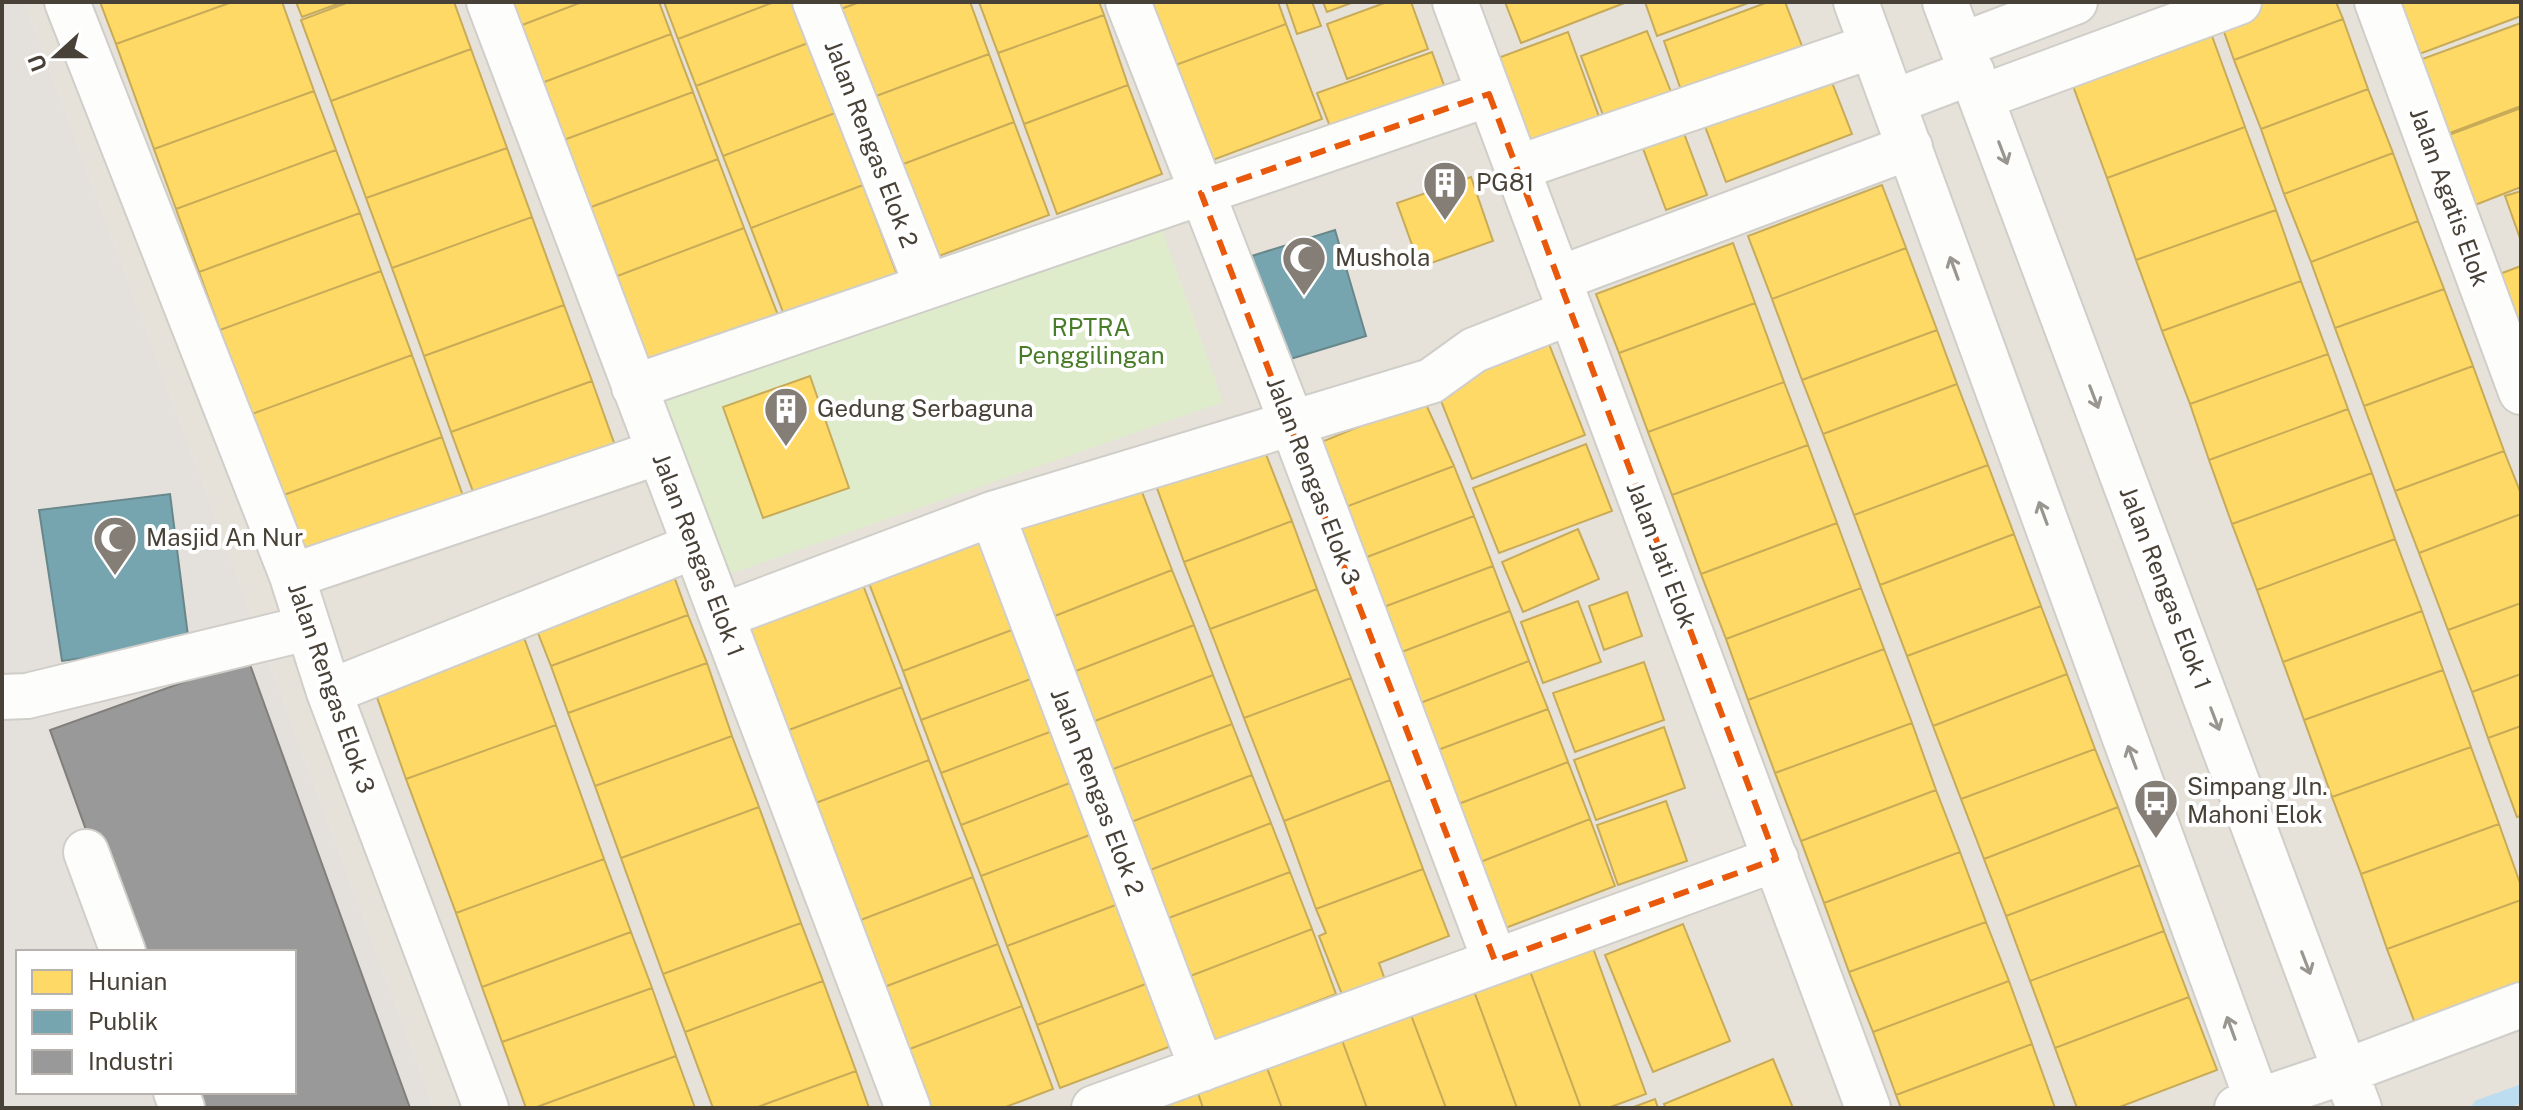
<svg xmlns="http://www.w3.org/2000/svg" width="2523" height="1110" font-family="'Public Sans',sans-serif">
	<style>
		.residential { fill: #e6e2d9 }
		.industrial { fill: #e4e0db; fill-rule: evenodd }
		.green { fill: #dfeccc }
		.homes { fill: #ffd966; stroke: #c8ab58; stroke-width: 2 }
		.public { fill: #76a5af; stroke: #68878b; stroke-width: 2 }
		.industry { fill: #999; stroke: #817f7c; stroke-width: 2 }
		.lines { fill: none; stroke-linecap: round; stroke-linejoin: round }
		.stream { stroke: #bcdcf0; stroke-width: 18 }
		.minor-casing { stroke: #d0cec9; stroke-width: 48 }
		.minor { stroke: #fdfdfc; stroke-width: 44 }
		.oneway { stroke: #999690 }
		.marked { fill: none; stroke: #e8590c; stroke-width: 6; stroke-dasharray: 16 10; stroke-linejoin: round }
		.labels { text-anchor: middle; stroke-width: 8; stroke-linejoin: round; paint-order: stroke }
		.street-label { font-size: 24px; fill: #484137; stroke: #fff }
		.poi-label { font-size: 24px; fill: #484137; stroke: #fff; text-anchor: start }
		.park-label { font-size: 24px; fill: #497c29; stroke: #fff }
	</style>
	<rect width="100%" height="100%" fill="#f2f0ec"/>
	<!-- residential -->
	<path class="residential" d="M25,2h2496v1106h-2087z"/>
	<!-- industrial -->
	<path class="industrial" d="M2,2h23l409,1106h-432zM18,952h276v140h-276z"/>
	<!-- green -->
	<path class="green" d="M1155,210l68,192 -502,175 -72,-174z"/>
	<!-- homes -->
	<path class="homes" d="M100,2h132l-116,42z
		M232,2h50l32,89 -160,58 -38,-105z
		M296,2h47l-41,15z
		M349,2h105l17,47 -140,52 -30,-81z
		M507,2h75l-65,25z
		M582,2h77l12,32 -132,50 -22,-57z
		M664,2h110l-96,37z
		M774,2h19l15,41 -112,43 -18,-47z
		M823,2h37l-33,12z
		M860,2h110l19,52 -129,48 -33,-88z
		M979,2h120l5,13 -106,38z
		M1140,2h138l8,22 -121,45z
		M1286,2h26l9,24 -24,8z
		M1323,2h31l-27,10z
		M1387,2h24l17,47 -81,30 -20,-55z
		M1505,2h122l-106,41z
		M1645,2h106l-94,34z
		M1768,2h17l17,44 -121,44 -17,-49z
		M2243,2h93l7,17 -109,41 -17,-48z
		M2385,2h136v14l-115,43z
		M1104,15l24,70 -104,39 -26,-71z
		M2343,19l25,70 -107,40 -27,-69z
		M2521,23v83l-79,30 -28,-74z
		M1286,24l36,95 -120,45 -37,-95z
		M2208,25l37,102 -138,51 -38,-103z
		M1647,31l26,66 -67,26 -25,-67z
		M1568,32l34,93 -70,24 -34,-91z
		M671,34l22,58 -132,49 -22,-57z
		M808,43l27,70 -112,43 -27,-70z
		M471,49l36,99 -141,50 -35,-97z
		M1432,52l13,36 -114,41 -14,-36z
		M989,54l25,68 -129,49 -25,-69z
		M1826,67l26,67 -126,48 -26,-69z
		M1128,85l34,89 -105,40 -33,-90z
		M2368,89l25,64 -109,41 -23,-65z
		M314,91l22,59 -160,59 -22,-60z
		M693,92l25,67 -132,50 -25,-68z
		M2521,108v79l-56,22 -27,-70z
		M835,113l28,72 -112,43 -28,-72z
		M1679,120l28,75 -41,15 -28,-75z
		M1014,122l35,93 -129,48 -35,-92z
		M2245,127l31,83 -140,50 -29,-82z
		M507,148l25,69 -140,51 -26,-70z
		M336,150l24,63 -161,59 -23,-63z
		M2393,153l25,68 -107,41 -27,-68z
		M718,159l26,69 -132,50 -26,-69z
		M1471,177l22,64 -73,26 -23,-64z
		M863,185l35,92 -112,43 -35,-92z
		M1882,185l24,63 -134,51 -24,-63z
		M2521,191v50l-16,-45z
		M2276,210l25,71 -139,50 -26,-71z
		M360,213l21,58 -161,59 -21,-58z
		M532,217l32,88 -140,51 -32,-88z
		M2418,221l26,68 -109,39 -24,-66z
		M744,228l37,95 -133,51 -36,-96z
		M1733,243l22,60 -136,50 -23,-59z
		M1906,248l31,82 -135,50 -30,-81z
		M2521,266v66l-35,-53z
		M381,271l31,84 -160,59 -32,-84z
		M2301,281l27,73 -138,50 -28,-73z
		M2444,289l29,77 -109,40 -29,-78z
		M1755,303l29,79 -136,50 -29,-79z
		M564,305l28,76 -141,51 -27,-76z
		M1937,330l20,54 -134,50 -21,-54z
		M1547,339l38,96 -113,44 -38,-96z
		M2328,354l20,55 -139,51 -19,-56z
		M412,355l30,82 -161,59 -29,-82z
		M2473,366l31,85 -109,40 -31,-85z
		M810,376l39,112 -86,30 -40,-111z
		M592,381l26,73 -140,51 -27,-73z
		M1784,382l24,63 -136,50 -24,-63z
		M1957,384l31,81 -134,50 -31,-81z
		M1424,400l30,66 -119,45 -21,-66z
		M2348,409l24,64 -140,51 -23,-64z
		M442,437l25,70 -160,59 -26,-70z
		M1260,439l32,82 -108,41 -30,-82z
		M1586,444l26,67 -113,42 -26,-65z
		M1808,445l29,78 -136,51 -29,-79z
		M2504,451l17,43v20l-102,39 -24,-62z
		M1988,465l26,69 -134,51 -26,-70z
		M1454,466l20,50 -120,46 -19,-51z
		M2372,473l23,66 -138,51 -25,-66z
		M1137,479l35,91 -130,51 -35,-91z
		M2521,514v89l-73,27 -29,-77z
		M1474,516l19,50 -120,45 -19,-49z
		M1292,521l25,68 -107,40 -26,-67z
		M1837,523l24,65 -135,51 -25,-65z
		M1578,529l21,50 -76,33 -21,-50z
		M981,534l36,94 -114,43 -36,-93z
		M2014,534l27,72 -134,50 -27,-71z
		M2395,539l27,72 -139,51 -26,-72z
		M1493,566l17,45 -119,45 -18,-45z
		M671,568l17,47 -137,51 -19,-48z
		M1172,570l22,55 -131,51 -21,-55z
		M863,585l39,102 -129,49 -39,-103z
		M1861,588l23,61 -136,51 -22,-61z
		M1317,589l34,89 -107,40 -34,-89z
		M1627,592l15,44 -38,14 -15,-44z
		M1578,601l23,61 -58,21 -22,-61z
		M2521,603v71l-49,18 -24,-62z
		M2041,606l26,68 -134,52 -26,-70z
		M1510,611l19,50 -119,46 -19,-51z
		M2422,611l21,59 -139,50 -21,-58z
		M688,615l19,48 -139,50 -17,-47z
		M1194,625l19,50 -131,51 -19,-50z
		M1017,628l19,49 -115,43 -18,-49z
		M523,635l33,90 -150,54 -32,-90z
		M1884,649l28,74 -137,50 -27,-73z
		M1529,661l19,48 -121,45 -17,-47z
		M1644,662l20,58 -89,32 -22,-59z
		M707,663l25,73 -137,50 -27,-73z
		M2443,670l28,77 -139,50 -28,-77z
		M2067,674l28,75 -134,50 -28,-73z
		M2521,674v52l-33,12 -16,-46z
		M1213,675l19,49 -132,50 -18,-48z
		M1036,677l19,53 -114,43 -20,-53z
		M1351,678l39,102 -106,41 -40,-103z
		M902,687l27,73 -129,49 -27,-73z
		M1548,709l20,53 -120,46 -21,-54z
		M1912,723l24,67 -135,51 -26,-68z
		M1232,724l20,51 -131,51 -21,-52z
		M556,725l48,134 -148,54 -50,-134z
		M2521,726v90l-4,1 -29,-79z
		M1664,727l21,61 -89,32 -22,-60z
		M1055,730l20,51 -114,44 -20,-52z
		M732,736l27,71 -138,51 -26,-72z
		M2471,747l28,77 -138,50 -29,-77z
		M2095,749l23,58 -134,52 -23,-60z
		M929,760l44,117 -128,49 -45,-117z
		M1568,762l22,57 -120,47 -22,-58z
		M1252,775l19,48 -131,51 -19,-48z
		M1390,780l33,89 -107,40 -32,-88z
		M1075,781l20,52 -114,43 -20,-51z
		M1936,790l24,62 -136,51 -23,-62z
		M1666,801l21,60 -69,24 -21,-60z
		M759,807l42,116 -138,51 -42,-116z
		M2118,807l22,58 -134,51 -22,-57z
		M1590,819l25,67 -120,46 -25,-66z
		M1271,823l19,49 -132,50 -18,-48z
		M2499,824l22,62v14l-134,49 -26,-75z
		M1095,833l26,70 -114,43 -26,-70z
		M1960,852l26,70 -137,50 -25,-69z
		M604,859l27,73 -149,55 -26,-74z
		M2140,865l24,66 -134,50 -24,-65z
		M1423,869l26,67 -70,27 10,28 -42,16 -28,-71 7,-3 -10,-24z
		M1290,872l22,57 -132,51 -22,-58z
		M973,877l25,67 -127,48 -26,-66z
		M2521,900v88l-105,38 -29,-77z
		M1121,903l30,79 -114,43 -30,-79z
		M1986,922l23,59 -136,51 -24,-60z
		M801,923l22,58 -138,51 -22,-58z
		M1683,924l47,117 -77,31 -48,-117z
		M1312,929l24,65 -131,51 -25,-65z
		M2164,931l25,66 -134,51 -25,-67z
		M631,932l21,56 -150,54 -20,-55z
		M998,944l24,62 -128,49 -23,-63z
		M1593,948l53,146 -38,14h-27l-51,-137z
		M1530,971l51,137h-64l-43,-117z
		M823,981l33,90 -101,37h-42l-28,-76z
		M2009,981l23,63 -136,51 -23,-63z
		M1151,982l23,63 -114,43 -23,-63z
		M652,988l24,68 -142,52h-8l-24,-66z
		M1474,991l43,117h-71l-35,-93z
		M2189,997l28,73 -100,38h-40l-22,-60z
		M1022,1006l31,83 -50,19h-89l-20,-53z
		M1411,1015l35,93h-79l-25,-68z
		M1342,1040l25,68h-85l-15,-40z
		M2032,1044l23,64h-154l-5,-13z
		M676,1056l19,52h-161z
		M1773,1059l20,49h-127l-2,-4z
		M1267,1068l15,40h-79l-5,-15z
		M856,1071l13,37h-114z
		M1198,1093l5,15h-45z
		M1655,1099l3,9h-27z"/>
	<!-- public -->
	<path class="public" d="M1335,230l31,106 -92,28 -32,-105z
		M170,494l19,150 -127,17 -23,-151z"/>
	<!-- industry -->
	<path class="industry" d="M248,659l162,449h-223l-6,-16h113v-140h-164l-80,-222z"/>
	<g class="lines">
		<!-- stream -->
		<path class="stream" d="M2481,1108l40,-14"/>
		<!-- minor casing -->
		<g class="minor-casing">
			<path id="minor" d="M67,2l225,574 37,116 157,416
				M489,2l419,1106
				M815,2l112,284
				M1128,2l164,421 203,538
				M1455,2l413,1106
				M1856,2l404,1106
				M1945,2l414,1106
				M2377,2l144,390
				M1962,45l113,-43
				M1982,97l257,-95
				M1893,102l79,-30
				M1517,168l355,-122
				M1558,279l352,-132
				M634,387l855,-293
				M992,514l210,555
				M292,576l367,-124
				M722,616l270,-102 439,-133 43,-31 97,-38
				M329,692l366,-146
				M2,697l25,-1 280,-68
				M86,852l37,100
				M176,1092l6,16
				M1094,1108l682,-249
				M2237,1108l109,-37 175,-66"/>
		</g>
		<!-- minor -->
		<use href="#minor" class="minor"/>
	</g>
	<!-- one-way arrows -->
	<defs><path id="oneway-shaft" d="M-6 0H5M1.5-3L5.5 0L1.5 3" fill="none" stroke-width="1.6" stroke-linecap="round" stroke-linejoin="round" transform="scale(2)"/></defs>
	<g class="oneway">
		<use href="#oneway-shaft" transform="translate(2003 153) rotate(69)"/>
		<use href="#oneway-shaft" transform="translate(1954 268) rotate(-110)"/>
		<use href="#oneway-shaft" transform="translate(2094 397) rotate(69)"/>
		<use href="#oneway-shaft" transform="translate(2043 513) rotate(-110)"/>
		<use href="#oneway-shaft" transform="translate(2215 719) rotate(69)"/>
		<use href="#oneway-shaft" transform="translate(2132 757) rotate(-110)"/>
		<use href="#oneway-shaft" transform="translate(2306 963) rotate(69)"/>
		<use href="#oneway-shaft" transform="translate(2231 1028) rotate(-110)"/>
	</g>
	<!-- marked area -->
	<path class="marked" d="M1489,94l287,765 -281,102 -294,-768z"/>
	<!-- icons -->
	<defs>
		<g id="building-pin" transform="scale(2.3)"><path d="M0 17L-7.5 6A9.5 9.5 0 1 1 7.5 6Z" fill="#847e76" stroke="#fff"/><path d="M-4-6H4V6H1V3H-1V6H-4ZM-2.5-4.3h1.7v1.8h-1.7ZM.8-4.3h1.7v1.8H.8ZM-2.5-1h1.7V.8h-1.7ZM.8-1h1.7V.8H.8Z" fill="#fff"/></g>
		<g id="mosque-pin" transform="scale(2.3)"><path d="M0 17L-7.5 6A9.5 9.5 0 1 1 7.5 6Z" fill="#847e76" stroke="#fff"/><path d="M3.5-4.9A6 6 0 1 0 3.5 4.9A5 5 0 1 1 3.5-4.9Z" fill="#fff"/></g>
		<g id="bus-pin" transform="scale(2.3)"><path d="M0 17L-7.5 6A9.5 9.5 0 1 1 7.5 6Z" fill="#847e76" stroke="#fff"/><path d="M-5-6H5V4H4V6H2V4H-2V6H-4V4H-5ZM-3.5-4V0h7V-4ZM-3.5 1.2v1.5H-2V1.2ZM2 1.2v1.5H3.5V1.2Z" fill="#fff"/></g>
	</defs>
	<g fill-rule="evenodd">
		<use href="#building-pin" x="1445" y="183"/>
		<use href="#mosque-pin" x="1304" y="258"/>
		<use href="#building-pin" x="786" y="409"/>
		<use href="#mosque-pin" x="115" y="538"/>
		<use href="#bus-pin" x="2156" y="801"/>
	</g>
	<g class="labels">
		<!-- street labels -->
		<g class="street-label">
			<text transform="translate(871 144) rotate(69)" y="8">Jalan Rengas Elok 2</text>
			<text transform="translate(2449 197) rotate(70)" y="8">Jalan Agatis Elok</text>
			<text transform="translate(1313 481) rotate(69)" y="8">Jalan Rengas Elok 3</text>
			<text transform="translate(698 555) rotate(69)" y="8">Jalan Rengas Elok 1</text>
			<text transform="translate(1661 555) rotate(69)" y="8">Jalan Jati Elok</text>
			<text transform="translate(2165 588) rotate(69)" y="8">Jalan Rengas Elok 1</text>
			<text transform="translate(331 688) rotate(71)" y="8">Jalan Rengas Elok 3</text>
			<text transform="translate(1097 792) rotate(69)" y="8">Jalan Rengas Elok 2</text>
		</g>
		<!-- poi labels -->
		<g class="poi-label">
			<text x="1476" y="191">PG81</text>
			<text x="1335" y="266">Mushola</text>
			<text x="817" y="417">Gedung Serbaguna</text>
			<text x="146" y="546">Masjid An Nur</text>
			<text x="2187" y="795">Simpang Jln.<tspan x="2187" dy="28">Mahoni Elok</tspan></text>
		</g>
		<!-- park labels -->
		<g class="park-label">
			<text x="1091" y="336">RPTRA<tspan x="1091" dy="28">Penggilingan</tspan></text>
		</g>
	</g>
	<!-- border -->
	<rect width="2523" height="1110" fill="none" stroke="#484137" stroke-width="8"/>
	<!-- legend -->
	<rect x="16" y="950" width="280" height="144" fill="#ffffff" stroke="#b6b3af" stroke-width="2"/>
	<rect x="32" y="970" width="40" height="24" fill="#ffd966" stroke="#b6b3af" stroke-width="2"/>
	<text x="88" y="990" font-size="24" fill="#484137">Hunian</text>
	<rect x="32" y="1010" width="40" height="24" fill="#76a5af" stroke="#b6b3af" stroke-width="2"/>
	<text x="88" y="1030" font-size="24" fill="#484137">Publik</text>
	<rect x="32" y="1050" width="40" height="24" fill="#999999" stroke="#b6b3af" stroke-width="2"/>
	<text x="88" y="1070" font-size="24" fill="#484137">Industri</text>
	<!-- north arrow -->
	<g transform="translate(56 56) rotate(249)" stroke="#ffffff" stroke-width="6" paint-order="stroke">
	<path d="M0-6L14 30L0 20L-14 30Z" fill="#484137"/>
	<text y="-12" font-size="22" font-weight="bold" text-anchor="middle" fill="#484137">U</text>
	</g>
</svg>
